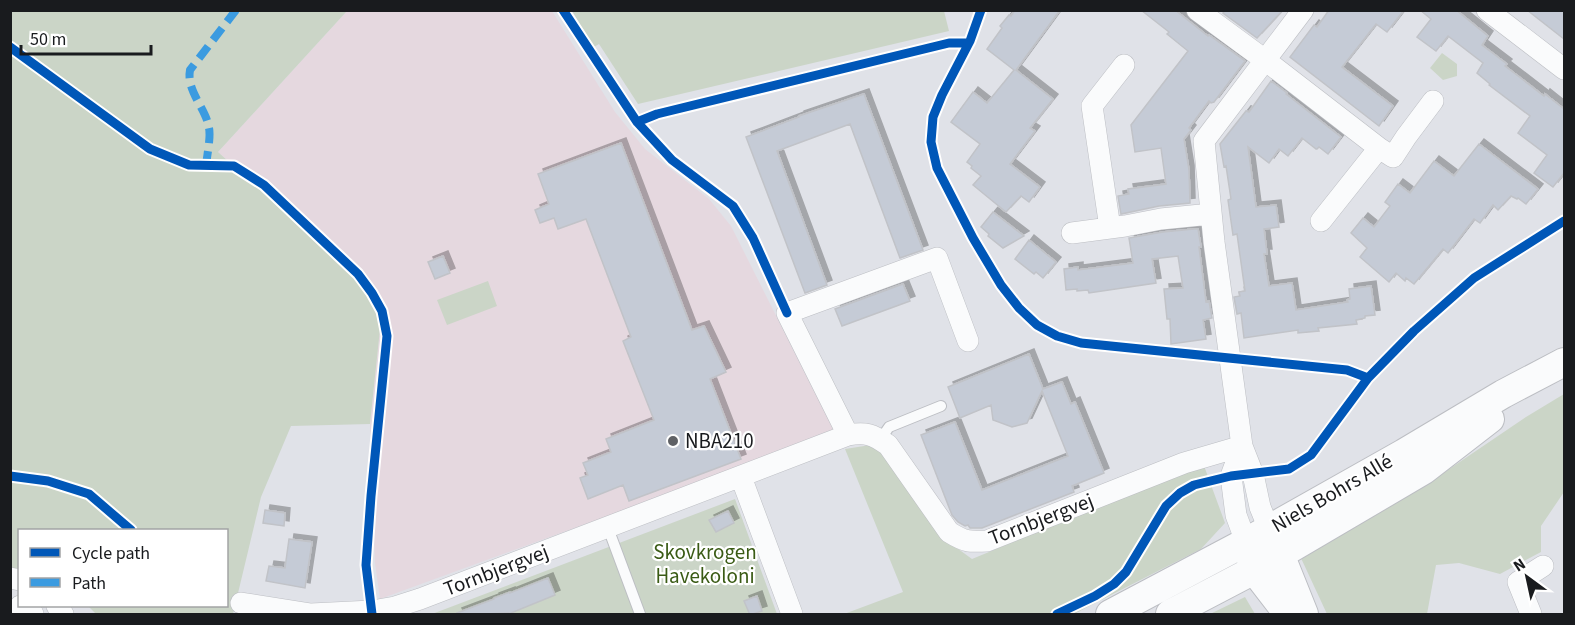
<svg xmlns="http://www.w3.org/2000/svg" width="1575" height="625" font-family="'Source Sans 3',sans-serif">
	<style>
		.education { fill: #e5d8df }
		.green { fill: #cbd5c7 }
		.building { fill: #c5cbd6; stroke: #c1c3c8; stroke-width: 1.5; filter: url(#shadow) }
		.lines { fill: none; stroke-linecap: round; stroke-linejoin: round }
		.lane-casing { stroke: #bcbec3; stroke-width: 12 }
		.street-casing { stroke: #bcbec3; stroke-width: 22 }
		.secondary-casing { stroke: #bcbec3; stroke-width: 30 }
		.lane { stroke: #fafbfc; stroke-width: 10 }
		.street { stroke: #fafbfc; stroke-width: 21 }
		.secondary { stroke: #fafbfc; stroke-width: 28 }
		.quiet { stroke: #3b9be0; stroke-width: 8; stroke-dasharray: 15 8; stroke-linecap: butt }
		.cycleway-casing { stroke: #fff; stroke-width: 13 }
		.cycleway { stroke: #0057b8; stroke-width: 9 }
		.poi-dot { fill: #5f6165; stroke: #fff; stroke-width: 2 }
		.labels { text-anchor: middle; stroke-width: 4.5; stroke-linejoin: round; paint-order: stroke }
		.poi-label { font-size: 21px; fill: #191b1e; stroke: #fff; text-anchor: start }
		.street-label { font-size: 21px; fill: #191b1e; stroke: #fff }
		.park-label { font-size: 21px; fill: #3a5b15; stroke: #fff }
	</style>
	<defs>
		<filter id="shadow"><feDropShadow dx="5" dy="-5" stdDeviation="0" flood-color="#0004"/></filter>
	</defs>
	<rect width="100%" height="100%" fill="#e0e2e8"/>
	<!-- education -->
	<path class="education" d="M347,11h205l63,101 30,37 64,50 22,27 104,207 -455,166 -5,-36 -5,-139 10,-95 -8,-29 -20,-27 -134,-121z"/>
	<!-- green -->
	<path class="green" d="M10,11h337l-129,141 134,121 20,26 8,30 -10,95 -79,2 -30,71 -28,117h-137l-8,-8h138v-76h-206l-1,41 -8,-2z
		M572,11h372l5,20 -311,73 -39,-60 -5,3z
		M1442,53l15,11v12l-14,4 -13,-12z
		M488,281l9,25 -50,19 -10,-25z
		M1564,394v98l-23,34v26l-41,22 -41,-11 -23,2 -9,49h-100l-27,-58 136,-78 90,-61z
		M877,444l73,99 22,16 231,-96 22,60 -24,26 -127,65h-230l59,-22 -58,-143z
		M735,499l42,115h-345z
		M1245,597l10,17h-45z"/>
	<!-- building -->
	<path class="building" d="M1015,10h45l-44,60 37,29 -23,29 5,3 -25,33 30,23 -11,15 -8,-6 -15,16 -33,-27 8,-9 -10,-8 1,-2 -5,-4 13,-18 -29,-22 22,-30 14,11 27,-33 -27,-21 15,-21 -2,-2 9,-11 2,1z
		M1141,10h34l33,26 1,-1 36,26 -31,41 -3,1 -2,-2 -20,27 2,2 -7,9 5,31 1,33 -31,3 -38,8 -3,-18 11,-2 -1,-5 38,-5 -5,-36 -26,4 -4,-27 57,-74 -21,-17 2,-2z
		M1225,10h58l-26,28 -34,-25z
		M1329,10h75l-17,22 -11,-8 -34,43 51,39 -14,20 -89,-69 24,-32 3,2z
		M1420,10h36l32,26 -6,9 25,19 -2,2 39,30 1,-2 19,15v64l-11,14 -19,-14 13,-18 -29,-22 12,-17 -41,-31 1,-1 -13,-11 6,-10 -35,-27 -12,15 -19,-14 14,-18z
		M1527,10h37v29z
		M1271,81l16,12 -1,1 55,43 -13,17 -9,-7 -2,2h-1l-14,-11 -14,18 -9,-7 -10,14 -21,-16 8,60 20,-2 3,22 -15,2 3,25h-3l5,32 23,-3 4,27 52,-8 -1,-2 3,-1 -1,-10 22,-3 4,29 -10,1v2l-9,2 1,4 -39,4 1,3 -21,2v-3l-54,8 -3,-25 -4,1 -3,-17 6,-1 -1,-4 6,-1 -8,-57 -4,1 -5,-35 3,-1 -5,-33 -2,1 -4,-23 26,-33 3,1z
		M864,94l59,156 -23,8 -50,-134 -73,27 50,134 -22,8 -59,-156 53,-20v-1z
		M621,143l71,187 12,-4 22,46 -16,7 31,80 -112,42 -6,-16 -35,14 -8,-21 8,-3 -5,-12 28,-11 -5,-13 48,-19 -31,-79 8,-4 -45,-118 -28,10 -4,-11 -14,5 -5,-13 14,-6 -11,-30z
		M1479,144l59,45 -12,15 -8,-6 -1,1 -6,-3 -13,14 -5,-5 -13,18 -6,-4 -26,34 -5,-4 -29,35 -8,-6 -1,3 -9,-8 -7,9 -29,-25 7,-9 -16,-15 12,-15 11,9 16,-21 -5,-4 13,-18 12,9 24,-32 20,15z
		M993,212l31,24 -21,12 -15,-12 1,-2 -8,-7z
		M1194,229h4l3,18h-2l7,55 3,-1 3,17 -9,2 3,19 -35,5 -1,-25h-3l-3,-30 19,-1 -5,-32 -26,3 4,24 -67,10 -1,-3 -11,1v-2l-11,1 -2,-21 14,-2v3l55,-7 -4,-25 34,-6z
		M1029,240l27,22 -13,16 -7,-6 -2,2 -19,-15z
		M443,256l7,17 -15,6 -7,-17z
		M903,284l7,17 -68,25 -7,-17z
		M1029,354l14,35 19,-7 9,22 4,-2 29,71 -32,13 2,6 -92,36h-12l-2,-3 -3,1 -7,-4 -6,-7 -31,-80 34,-13 27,68 86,-34 -26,-65 -15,32 -15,4 -19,-7 -2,-15 -31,13 -12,-31z
		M265,510l20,3 -1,13 -21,-3z
		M728,511l6,12 -18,9 -7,-12z
		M289,539l23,3 -7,46 -39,-7 3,-15 16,2z
		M548,578l7,17 -44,18 -53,2 -1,-2 37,-14v-1l16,-6v1z
		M757,596l5,15 -12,4 -6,-14z"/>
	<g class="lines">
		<!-- lane casing -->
		<g class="lane-casing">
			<path id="lane" d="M880,440l9,-13 52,-21
				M608,528l32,86"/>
		</g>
		<!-- street casing -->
		<g class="street-casing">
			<path id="street" d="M1197,10l68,50 114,88 14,9 13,-20 27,-36
				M1487,10l77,59
				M1321,221l58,-73
				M1110,228l-18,-122 32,-41
				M1072,233l53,-7 36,-7 50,-5
				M848,435l-61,-122 150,-55 31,83
				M1242,446l-11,30 5,39 10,27
				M741,477l51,137
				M1269,529l-9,-22 -7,-33 -11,-28 -28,-204 -10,-101 99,-131
				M10,578l10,2
				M241,603l70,11 61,-3 23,-4 25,-8 428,-164c18,-3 24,-1 40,10l61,87c16,10 20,10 38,9l197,-78 58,-17
				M20,606l13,8
				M57,606l6,8
				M1531,614l-13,-32 25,-16"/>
		</g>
		<!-- secondary casing -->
		<g class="secondary-casing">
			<path id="secondary" d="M1274,539l30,75
				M1249,553l5,17 34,44
				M1110,614l136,-72 158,-89 99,-59 61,-32
				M1170,614l84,-44 170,-100 66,-51"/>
		</g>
		<!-- lane -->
		<use href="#lane" class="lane"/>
		<!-- street -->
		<use href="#street" class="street"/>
		<!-- secondary -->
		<use href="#secondary" class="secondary"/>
		<!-- quiet -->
		<path class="quiet" d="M206,166c1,-11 5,-29 3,-38 -3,-20 -23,-37 -19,-58l46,-60"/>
		<!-- cycleway casing -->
		<g class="cycleway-casing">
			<path id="cycleway" d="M563,10l74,112 35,38 61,46 20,32 34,75
				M981,10l-11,31 -28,54 -9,22 -2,25 6,26 36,70 28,47 18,23 18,17 20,11 24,7 266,27 21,8
				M10,47l140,102 39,16 45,1 30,19 94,89 14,19 10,18 5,25 -16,160 -5,69 6,49
				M637,122l20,-8 292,-71h20
				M10,476l38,5 41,13 42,36
				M1057,614l38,-18 19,-12 12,-12 40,-66 14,-13 14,-8 37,-9 58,-7 22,-14 57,-77 46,-47 60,-53 90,-57"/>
		</g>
		<!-- cycleway -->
		<use href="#cycleway" class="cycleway"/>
	</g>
	<!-- markers -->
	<circle class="poi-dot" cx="673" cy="441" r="6"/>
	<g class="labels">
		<!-- poi labels -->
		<g class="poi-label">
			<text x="685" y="448">NBA210</text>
		</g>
		<!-- street labels -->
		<g class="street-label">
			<text transform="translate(1332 493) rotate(-30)" y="7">Niels Bohrs Allé</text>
			<text transform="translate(1041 519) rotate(-21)" y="7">Tornbjergvej</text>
			<text transform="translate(496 570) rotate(-21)" y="7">Tornbjergvej</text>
		</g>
		<!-- park labels -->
		<g class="park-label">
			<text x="705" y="559">Skovkrogen<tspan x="705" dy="24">Havekoloni</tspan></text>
		</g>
	</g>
	<!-- border -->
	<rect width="1575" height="625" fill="none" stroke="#191b1e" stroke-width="24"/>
	<!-- legend -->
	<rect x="18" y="529" width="210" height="78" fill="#ffffff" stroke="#a3a4a5" stroke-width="1.5"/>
	<rect x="30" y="548" width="30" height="9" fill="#0057b8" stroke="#a3a4a5" stroke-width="1.5"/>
	<text x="72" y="559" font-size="18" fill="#191b1e">Cycle path</text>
	<rect x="30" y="578" width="30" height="9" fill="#3b9be0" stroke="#a3a4a5" stroke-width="1.5"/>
	<text x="72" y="589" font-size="18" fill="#191b1e">Path</text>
	<!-- north arrow -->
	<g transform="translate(1527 577) rotate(327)" stroke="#ffffff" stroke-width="4.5" paint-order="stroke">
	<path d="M0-4.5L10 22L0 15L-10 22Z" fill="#191b1e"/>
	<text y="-9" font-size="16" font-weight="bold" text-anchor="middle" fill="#191b1e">N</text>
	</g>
	<!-- scale -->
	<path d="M21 45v9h130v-9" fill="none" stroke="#191b1e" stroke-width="3"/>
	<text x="30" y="45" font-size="18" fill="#191b1e" stroke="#ffffff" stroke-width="4.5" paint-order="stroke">50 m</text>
</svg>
